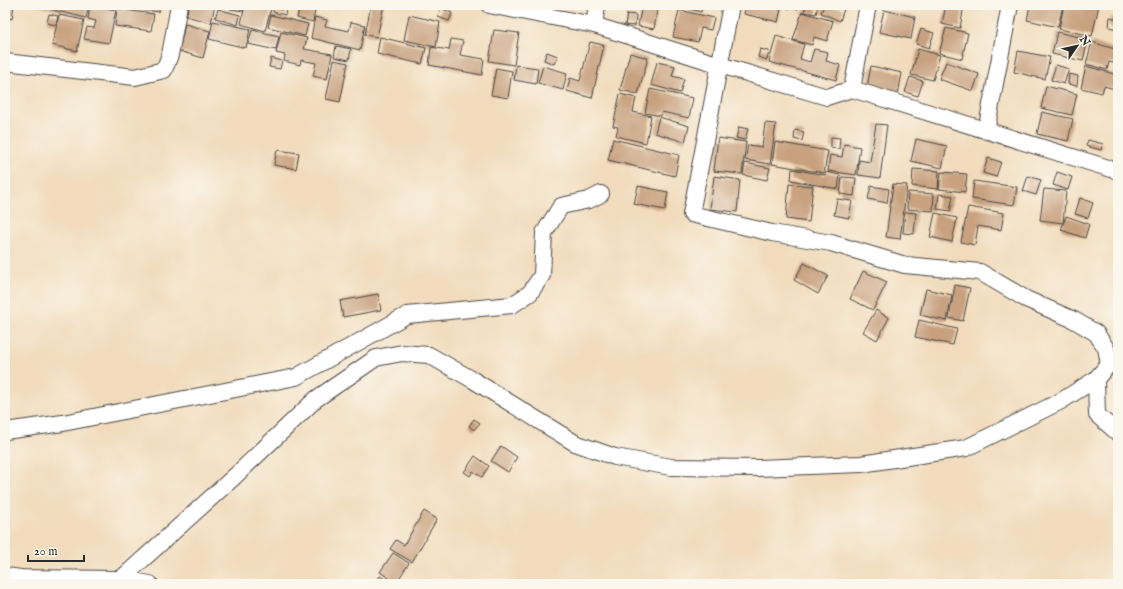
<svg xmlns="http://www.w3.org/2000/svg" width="1123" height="589" font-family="'IM FELL English',serif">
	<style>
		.building { fill: #c8a17f }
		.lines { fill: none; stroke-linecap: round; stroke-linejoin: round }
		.minor-casing { stroke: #494541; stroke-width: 18 }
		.minor { stroke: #fff; stroke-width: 16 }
	</style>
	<rect width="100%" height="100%" fill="#fbf7ec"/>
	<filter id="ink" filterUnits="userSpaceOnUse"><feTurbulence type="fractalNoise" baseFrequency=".025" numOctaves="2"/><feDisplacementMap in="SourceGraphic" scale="8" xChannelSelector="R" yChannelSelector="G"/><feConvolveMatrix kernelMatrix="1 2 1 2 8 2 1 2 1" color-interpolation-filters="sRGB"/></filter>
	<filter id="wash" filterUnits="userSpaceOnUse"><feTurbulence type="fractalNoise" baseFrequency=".012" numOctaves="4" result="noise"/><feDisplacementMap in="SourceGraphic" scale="16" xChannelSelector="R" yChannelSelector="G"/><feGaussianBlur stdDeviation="0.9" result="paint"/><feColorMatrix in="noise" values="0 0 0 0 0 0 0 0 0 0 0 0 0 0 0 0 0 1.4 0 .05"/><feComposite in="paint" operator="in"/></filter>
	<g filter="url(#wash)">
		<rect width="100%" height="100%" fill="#f1dbbc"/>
		<g id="blocks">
			<!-- building -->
			<path class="building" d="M5,5h9l-2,14 -7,-2z
				M35,5h14l-1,4z
				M50,5h39l-3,13 -37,-9z
				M90,5l26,5 -7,33 -25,-4 3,-12 7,1 2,-7 -8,-2z
				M117,5h43l-1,7 -42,-6z
				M189,5h26l-4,18 -25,-7z
				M231,5h13l-1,6 -13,-2z
				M245,5h27l-7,26 -24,-7z
				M274,5h13l-2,10 -12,-3z
				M300,5h16l-3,17 -16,-4z
				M371,5h13l-7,32 -12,-2z
				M642,5h16l-4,24 -16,-3z
				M674,5h29l-2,7z
				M746,5h36l-4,17 -34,-8z
				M787,5h11v4l-11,-1z
				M806,5h12l-2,9 -12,-2z
				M824,5h9l11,4 -4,12 -19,-8z
				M946,5h18l-4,23 -18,-4z
				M1030,5h33l-5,22 -31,-7z
				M1064,5h35l-7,31 -33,-7z
				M441,8l11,5 -3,8 -11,-4z
				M117,9l37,5 -3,17 -36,-5z
				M218,9l22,6 -2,10 -23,-7z
				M679,10l35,8 -3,12 -10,-2 -3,14 -25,-5z
				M884,10l31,7 -4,22 -32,-7z
				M802,12l31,9 -6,20 -13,-4 -2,8 -19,-5z
				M49,14l9,2 -2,9 -9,-2z
				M627,14l9,1 -1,11 -10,-1z
				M59,15l25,5 -7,31 -25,-6z
				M271,15l37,9 -3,12 -37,-9z
				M409,15l31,7 -4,25 -32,-7z
				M315,17l12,3 -2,6 24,5 2,-9 14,3 -5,25 -49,-12z
				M1110,17l8,2 -1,10 -8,-2z
				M213,21l37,8 -4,19 -37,-9z
				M185,24l25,7 -7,27 -24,-7z
				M946,28l22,5 -6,26 -23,-6z
				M921,29l13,4 -5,15 -13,-4z
				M252,30l27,6 -3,14 -28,-6z
				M494,30l25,3 -5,32 -25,-4z
				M281,32l26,6 -3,11 28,5 -5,25 -14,-3 3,-13 -15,-3 -1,5 -16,-4 1,-6 -9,-2z
				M1057,32l31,7 -5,22 -31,-7z
				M776,36l28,8 -4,15 10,3 4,-13 14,3 -2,9 14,4 -4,15 -67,-18z
				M380,37l46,11 -4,16 -45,-10z
				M451,39l12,2 -3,14 24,4 -2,16 -53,-10 2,-18 18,3z
				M590,42l14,3 -12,53 -25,-7 3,-13 10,3z
				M1092,42l26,8v14l-9,-2 -2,8 -21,-6z
				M336,46l15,3 -2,11 -15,-3z
				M760,49l9,2 -2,9 -9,-3z
				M918,49l22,6 -7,25 -22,-5z
				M1018,51l32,6 -5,22 -31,-7z
				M547,52l11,4 -4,8 -10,-4z
				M630,53l18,5 -10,36 -18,-4z
				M271,58l11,3 -2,8 -11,-2z
				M334,60l14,3 -8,39 -14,-3z
				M657,62l18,4 -3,10 12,3 -4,14 -29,-8z
				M946,62l33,12 -6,17 -34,-12z
				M516,65l22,3 -2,16 -22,-4z
				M1056,65l13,4 -5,15 -13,-4z
				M543,66l24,7 -4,17 -25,-7z
				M871,66l31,7 -4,22 -31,-7z
				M1086,66l32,9v15l-14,-4 -2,7 -21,-5z
				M496,68l16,3 -4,27 -17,-3z
				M1069,74l9,2 -1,10 -9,-2z
				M910,77l13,4 -5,15 -13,-4z
				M1046,86l31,8 -5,21 -31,-7z
				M650,89l43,9 -4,20 -27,-6 -1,4 -16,-3z
				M620,94l16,4 -3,14 18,4 -5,27 -30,-7 2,-9 -5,-1z
				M1042,112l31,7 -5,22 -31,-7z
				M659,117l30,9 -4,16 -30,-9z
				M765,123l11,1 -6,40 -25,-4 3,-15 14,2z
				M876,124l11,1 -7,53 -22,-3 1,-15 11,2z
				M739,127l9,2 -3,11 -9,-2z
				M795,130l9,2 -2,9 -8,-2z
				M831,137l9,1 -1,11 -8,-1z
				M718,138l28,4 -4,32 -28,-3z
				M613,139l66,16 -4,21 -67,-16z
				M916,139l31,7 -5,22 -31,-7z
				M1088,140l15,4 -2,6 -15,-4z
				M775,142l53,9 -4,22 -52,-9z
				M844,144l16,3 -4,28 -28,-4 2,-16 12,2z
				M277,150l22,3 -3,16 -22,-4z
				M988,158l13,4 -5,15 -13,-4z
				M745,163l25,5 -3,12 -24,-5z
				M792,169l33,6 1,-3 14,3 -2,14 -47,-9z
				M913,169l26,2 -1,18 -26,-3z
				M941,172l26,2 -2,18 -26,-3z
				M1057,172l15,5 -4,13 -15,-5z
				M714,176l26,4 -3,32 -27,-3z
				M1028,176l13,4 -5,15 -13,-4z
				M842,177l14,1 -2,18 -14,-2z
				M974,181l43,6 -3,18 -42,-6z
				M789,184l24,2 -4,36 -23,-3z
				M893,184l14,1 -7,54 -14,-2z
				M638,186l30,6 -3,18 -31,-6z
				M871,186l18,3 -2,14 -19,-4z
				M1044,189l22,2 -3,32 -23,-3z
				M908,192l26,2 -1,17 -26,-2z
				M939,194l14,2 -3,15 -13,-2z
				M1080,198l13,5 -5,15 -13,-4z
				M837,199l15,2 -3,17 -15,-3z
				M968,207l36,6 -3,17 -23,-4 -3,19 -14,-3z
				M905,212l11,1 -2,21 -11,-1z
				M935,213l22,5 -5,24 -22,-5z
				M1066,216l23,8 -4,14 -24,-8z
				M804,263l24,13 -10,18 -24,-14z
				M863,271l24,11 -14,28 -23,-11z
				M955,285l15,3 -7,33 -14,-3z
				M926,289l26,6 -5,26 -27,-6z
				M378,294l3,16 -38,7 -3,-16z
				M876,310l13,8 -12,22 -14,-8z
				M919,320l38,9 -4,16 -38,-8z
				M474,419l6,4 -6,7 -5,-4z
				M501,446l16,11 -9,15 -17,-11z
				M475,456l14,10 -7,11 -9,-6 -3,5 -6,-4z
				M424,511l13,8 -25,43 -22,-13 6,-9 8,5z
				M393,553l16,10 -13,20 -16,-11z
				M380,576l12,8h-18z"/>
		</g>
	</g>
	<g filter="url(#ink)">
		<use href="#blocks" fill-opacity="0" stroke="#494541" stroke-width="1"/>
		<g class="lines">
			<!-- minor casing -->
			<g class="minor-casing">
				<path id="minor" d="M489,5l105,20 126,40 107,32 25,-8 16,-84
					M594,25l3,-20
					M5,62l130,15 29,-7 6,-15 9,-50
					M852,89l266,82
					M986,131l24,-126
					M1096,379l1,36 21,18
					M5,431l58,-8 233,-46 111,-62 105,-10 18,-12 12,-18 2,-42 17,-27 28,-6 12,-6
					M5,576l16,2 100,1 29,5
					M108,584l13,-5 113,-102 82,-78 60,-41 26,-5 27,2 44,25 102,63 40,14 56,10 87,1 103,-4 105,-16 95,-47 35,-22 13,-15 -3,-16 -10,-15 -22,-13 -48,-21 -46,-27 -75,-7 -74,-22 -59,-10 -81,-19 40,-209"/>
			</g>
			<!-- minor -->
			<use href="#minor" class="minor"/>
		</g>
	</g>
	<!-- margin -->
	<rect width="1123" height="589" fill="none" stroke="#fbf7ec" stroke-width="20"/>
	<!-- north arrow -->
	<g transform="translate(1077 46) rotate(56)" stroke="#fbf7ec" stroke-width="3" paint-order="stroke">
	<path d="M0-3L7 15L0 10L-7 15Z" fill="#2b2b2b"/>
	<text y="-6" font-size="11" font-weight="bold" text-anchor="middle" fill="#2b2b2b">N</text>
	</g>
	<!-- scale -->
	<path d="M28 555v6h56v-6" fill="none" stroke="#2b2b2b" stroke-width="2"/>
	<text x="34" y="555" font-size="12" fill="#2b2b2b" stroke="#fbf7ec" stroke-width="3" paint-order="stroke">20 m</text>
</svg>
